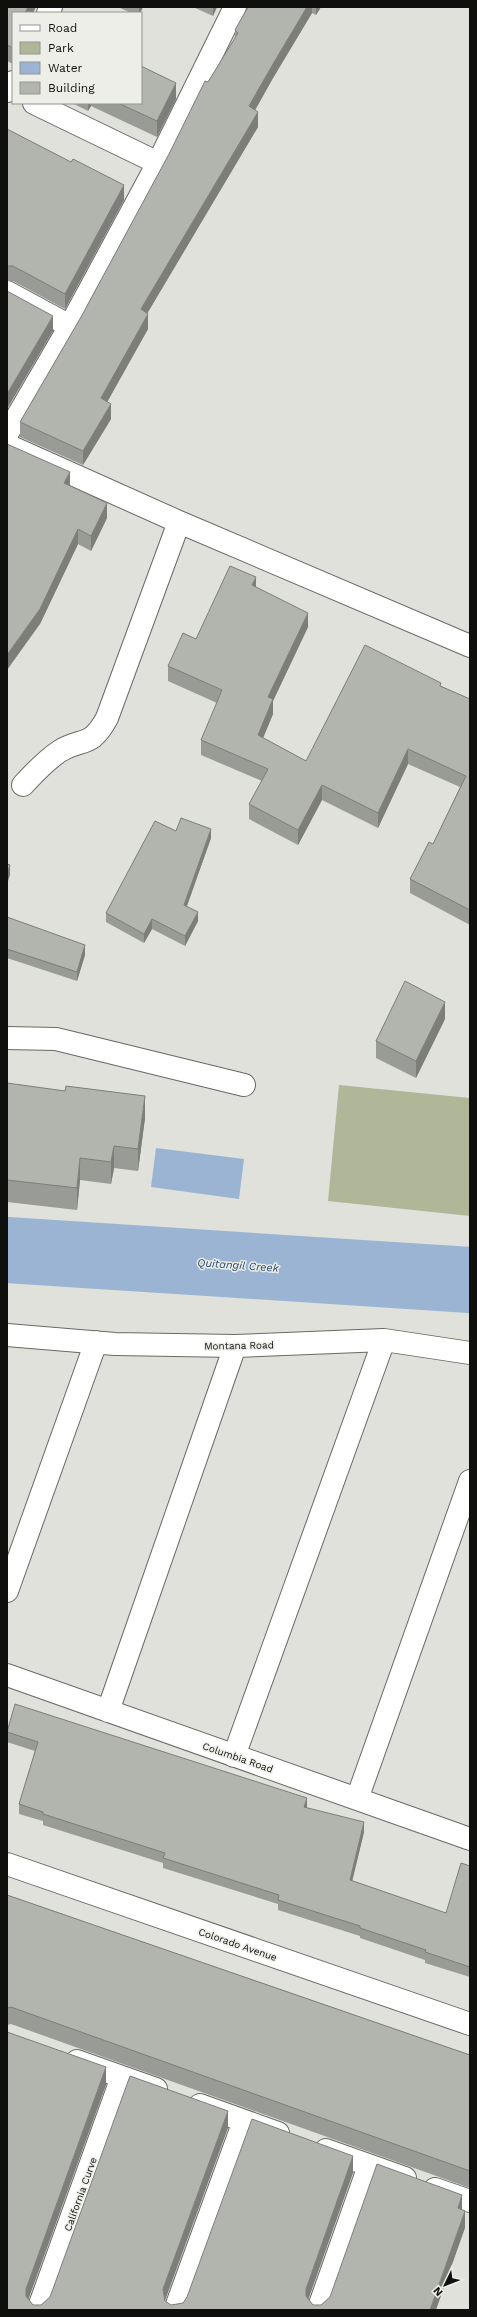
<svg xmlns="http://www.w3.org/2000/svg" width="477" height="2317" font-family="'Work Sans',sans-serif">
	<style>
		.green { fill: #b0b798 }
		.water { fill: #9bb4d4 }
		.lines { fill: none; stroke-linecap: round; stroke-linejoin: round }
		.river { stroke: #9bb4d4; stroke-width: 66 }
		.street-casing { stroke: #686a64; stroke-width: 24 }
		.street { stroke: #fff; stroke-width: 22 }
		.wall { fill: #999b96 }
		.shaded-wall { fill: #7d7e7a }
		.building { fill: #b2b4ae; stroke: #7d7e7a }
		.labels { text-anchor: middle; stroke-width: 3; stroke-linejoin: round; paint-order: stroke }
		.street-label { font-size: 10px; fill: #0f100e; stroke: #eceee7 }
		.water-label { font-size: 11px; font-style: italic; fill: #264873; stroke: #eceee7 }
	</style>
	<rect width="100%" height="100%" fill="#dfe1da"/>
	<!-- green -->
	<path class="green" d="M339,1085l131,13v118l-142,-15z"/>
	<!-- water -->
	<path class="water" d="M156,1148l88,11 -5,40 -88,-12z"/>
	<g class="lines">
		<!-- river -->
		<path class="river" d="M7,1250l463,30"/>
		<!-- street casing -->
		<g class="street-casing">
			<path id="street" d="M48,13l3,-6
				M8,91l5,-9
				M34,103l124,60
				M7,292l63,34
				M7,434l63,-108 88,-163 77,-156
				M7,445l172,77 291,124
				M23,785c11,-12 23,-25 37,-34 23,-14 30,-2 47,-33l72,-196
				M7,1038l49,1 188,46
				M7,1335l108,9 120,2 149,-6 86,13
				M7,1591l89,-249
				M7,1675l463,164
				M108,1711l127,-365
				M234,1756l150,-416
				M357,1799l113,-318
				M7,1864l463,160
				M77,2061l79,28
				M200,2105l78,28
				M326,2150l79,28
				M435,2189l35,12
				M38,2310l84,-233
				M175,2310l69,-189
				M318,2310l51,-144"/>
		</g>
		<!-- street -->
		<use href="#street" class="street"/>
	</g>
	<!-- wall -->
	<path class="wall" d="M7,7l6,6v51l-6,-3z
		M118,7h25l-3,6h-9z
		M193,7h24l-4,9z
		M248,7h73l-5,8 -4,-2 -39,65 -18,32 3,17 -111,186 1,16 -41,73 4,17 -28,46 -63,-28v-15l61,-105 127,-235 27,-43v-9z
		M176,99l-19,38 -66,-31 -3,5 -16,-8h69z
		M7,129l117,71 -59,109 -52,-28h-6z
		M70,486l37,32 -16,33 -13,-7 -38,80z
		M256,587l52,40 -35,74v13l-10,24 43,23 135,-75 29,13v226l-60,-32v-14l23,-35 27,-57 -52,-23 -30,64 -56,-28 -24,45 -49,-26v-15l13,-23 -61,-26v-15l16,-37 -49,-22v-15l28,-27z
		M176,831l35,7 -24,68 11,15 -13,25 -33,-17 -8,14 -38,-21v-9z
		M7,917l78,38 -8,26 -70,-23z
		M445,1019l-29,59 -40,-20v-17z
		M7,1083l138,35 -7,53 -24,-3 -3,16 -31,-4 -3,30 -70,-8z
		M7,1732l300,76 57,24 -12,49 94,32 24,-47v111l-45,-14v-3l-65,-22v-2l-82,-26v-6l-115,-36v-5l-120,-38v-4l-24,-7v-10l16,-53 -28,-9z
		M7,1895l463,160v133l-459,-164 -4,1z"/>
	<!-- shaded-wall -->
	<path class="shaded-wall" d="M28,7h8l-3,6h-8z
		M139,7h4l-3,6h-1z
		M213,7h4l-4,9z
		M307,7h5v6l-39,65 -24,43v-15l24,-42z
		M316,7h5l-5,8z
		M176,83v16l-19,38v-16z
		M88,103h3v3l-3,5z
		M258,112v15l-117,197v-15z
		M124,185v15l-59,109v-15z
		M148,314v15l-47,84v-15z
		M53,316v15l-46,78v-15z
		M111,404v15l-28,46v-14z
		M70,472v15l-6,-4z
		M107,503v15l-16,33v-15z
		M78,529v15l-38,80 -33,46v-15z
		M256,577v15l-4,-7z
		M308,613v14l-35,74v13l-15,36v-15l10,-38z
		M408,749v15l-30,64v-15z
		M322,785v15l-24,45v-15z
		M211,829v9l-27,76v-9z
		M10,865v10l-3,9v-9z
		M198,912v9l-13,25v-10z
		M152,919v10l-8,14v-9z
		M85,945v10l-8,26v-9z
		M445,1002v17l-29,59v-17z
		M145,1096v22l-7,53v-22z
		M114,1146v22l-3,16v-22z
		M80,1158v22l-3,30v-22z
		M307,1798v10l-3,9v-10z
		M364,1822v10l-14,58v-10z
		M106,2067v18l-80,221v-17z
		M228,2111v17l-65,178v-17z
		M353,2156v17l-47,133v4v-21z
		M462,2195v17l-4,-4z
		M465,2211v17l-29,82h-6z"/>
	<!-- building -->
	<path class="building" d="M7,7h21l-3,6h-12v35l-6,-3z
		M248,7h59l-34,57 -24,42 9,6 -117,197 7,5 -47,84 10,6 -28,47 -63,-29 61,-105 88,-163 36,-73 3,1 30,-49 -3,-3z
		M141,66l35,17 -19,38 -39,-18h23z
		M7,129l64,33 2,-3 51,26 -59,109 -52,-28h-6z
		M7,291l46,25 -46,78z
		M7,444l63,28 -6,11 43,20 -16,33 -13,-7 -38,80 -33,46z
		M230,566l26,11 -4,8 56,28 -40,84 5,2 -15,36 48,26 59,-116 76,38 -1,3 30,13v211l-60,-31 19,-37 4,2 33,-68 -58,-27 -30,64 -56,-28 -24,45 -49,-26 19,-35 -67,-29 21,-50 -54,-24 15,-33 13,6z
		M181,818l30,11 -27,76 14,7 -13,24 -33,-17 -8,15 -38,-21 49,-92 21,10z
		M7,864l3,1 -3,10z
		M7,917l78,28 -8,27 -70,-23z
		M405,981l40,21 -29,59 -40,-20z
		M7,1083l58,8 1,-5 79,10 -7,53 -24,-3 -3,16 -31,-4 -3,30 -70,-8z
		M15,1704l292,94 -3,9 60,15 -14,58 96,33 15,-50 9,3v101l-45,-15 1,-2 -66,-22v-2l-82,-26 1,-5 -116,-37 2,-5 -122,-39v-2l-24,-8 19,-62 -31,-10z
		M7,1895l463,160v116l-459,-164 -4,1z
		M7,2032l99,35 -80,222v7l7,9h8l9,-8 80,-221 98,35 -65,178 2,12 6,4 12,-2 4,-6 65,-178 101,37 -47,133v7l7,9h8l9,-8 47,-133 85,31 -4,13 7,3 -35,99h-423z"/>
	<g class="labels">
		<!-- street labels -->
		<g class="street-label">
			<text transform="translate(239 1345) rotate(-1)" y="4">Montana Road</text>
			<text transform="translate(238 1757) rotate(19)" y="4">Columbia Road</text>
			<text transform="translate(238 1944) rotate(19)" y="4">Colorado Avenue</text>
			<text transform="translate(80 2194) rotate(-70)" y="4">California Curve</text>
		</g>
		<!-- water labels -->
		<g class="water-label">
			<text transform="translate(238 1265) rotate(4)" y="4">Quitangil Creek</text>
		</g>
	</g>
	<!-- border -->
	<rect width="477" height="2317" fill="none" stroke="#0f100e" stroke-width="16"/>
	<!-- legend -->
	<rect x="12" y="12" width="130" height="92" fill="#eceee7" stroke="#949590"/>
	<rect x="20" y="25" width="20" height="6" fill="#ffffff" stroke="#949590"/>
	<text x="48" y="32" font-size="12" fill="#0f100e">Road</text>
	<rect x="20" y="42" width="20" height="12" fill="#b0b798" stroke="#949590"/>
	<text x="48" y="52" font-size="12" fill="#0f100e">Park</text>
	<rect x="20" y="62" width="20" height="12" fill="#9bb4d4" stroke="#949590"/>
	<text x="48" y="72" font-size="12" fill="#0f100e">Water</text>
	<rect x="20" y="82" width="20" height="12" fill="#b2b4ae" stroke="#949590"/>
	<text x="48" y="92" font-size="12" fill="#0f100e">Building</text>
	<!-- north arrow -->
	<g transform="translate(445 2285) rotate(227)" stroke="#eceee7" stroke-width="3" paint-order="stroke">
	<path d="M0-3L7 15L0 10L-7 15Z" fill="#0f100e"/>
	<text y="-6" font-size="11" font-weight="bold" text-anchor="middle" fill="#0f100e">N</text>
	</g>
</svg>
